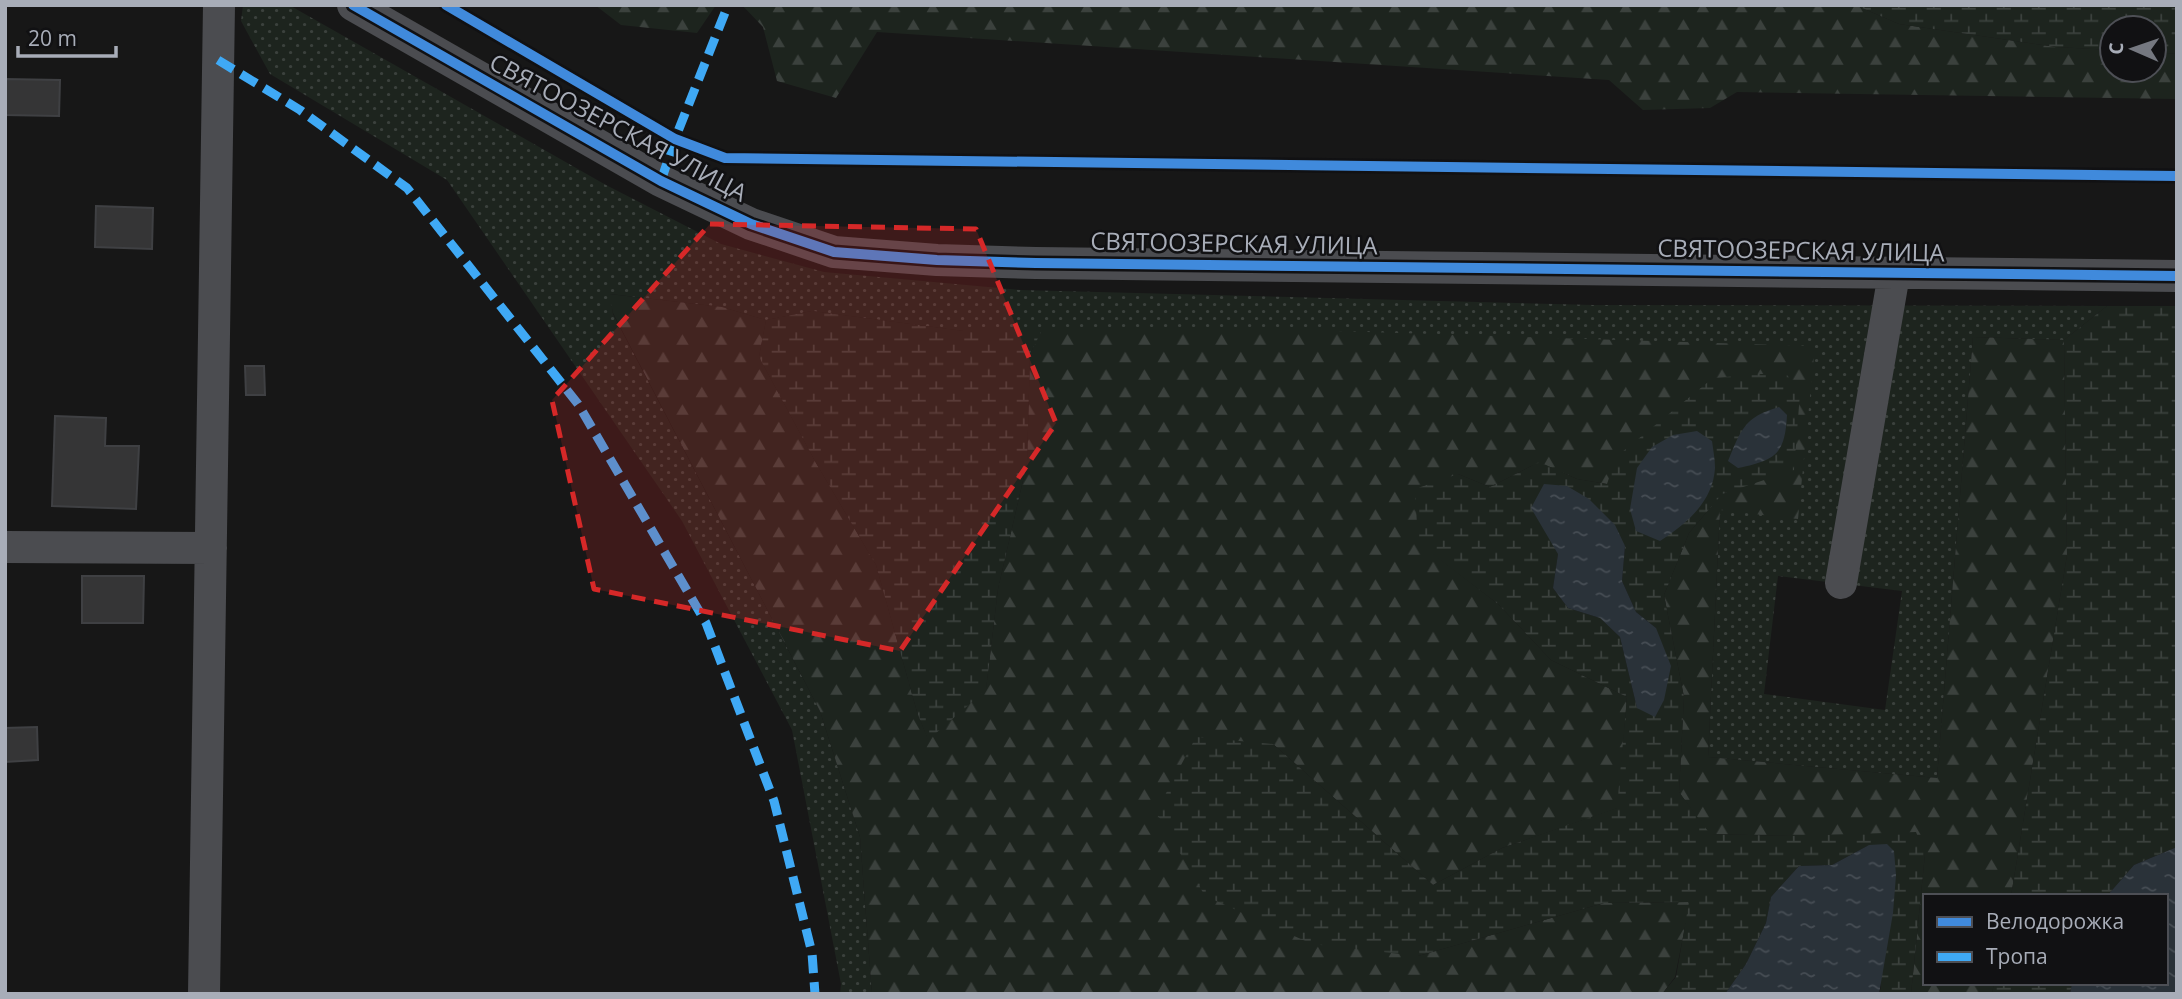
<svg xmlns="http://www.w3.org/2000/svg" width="2182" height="999" font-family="'Open Sans',sans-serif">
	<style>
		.green { fill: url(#green-dots); fill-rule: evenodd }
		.forest { fill: url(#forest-firs) }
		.wetland { fill: url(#wetland-marsh); fill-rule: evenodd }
		.water { fill: url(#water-ripples) }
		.building { fill: #353536; stroke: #3f4043; stroke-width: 2 }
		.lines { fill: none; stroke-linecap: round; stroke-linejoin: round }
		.minor { stroke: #4b4c50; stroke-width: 32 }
		.quiet { stroke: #3fa9f5; stroke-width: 9; stroke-dasharray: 18 9; stroke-linecap: butt }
		.cycleway-casing { stroke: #111113; stroke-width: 15 }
		.cycleway { stroke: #408adc; stroke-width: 10 }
		.marked { fill: #d62828; fill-opacity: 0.2; stroke: #d62828; stroke-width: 5; stroke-dasharray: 14 9; stroke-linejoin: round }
		.labels { text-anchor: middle; stroke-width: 5; stroke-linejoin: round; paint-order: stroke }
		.street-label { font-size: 24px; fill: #a8adb8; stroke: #111113 }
	</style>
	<defs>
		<pattern id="green-dots" width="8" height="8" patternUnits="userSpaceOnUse" patternTransform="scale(1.75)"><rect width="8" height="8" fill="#1d241e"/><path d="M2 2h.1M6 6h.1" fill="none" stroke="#3b413d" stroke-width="1.8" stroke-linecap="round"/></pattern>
		<pattern id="forest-firs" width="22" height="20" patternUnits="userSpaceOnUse" patternTransform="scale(1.75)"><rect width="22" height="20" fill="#1d241e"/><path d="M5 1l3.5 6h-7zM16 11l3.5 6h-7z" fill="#3b413d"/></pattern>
		<pattern id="wetland-marsh" width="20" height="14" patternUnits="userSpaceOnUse" patternTransform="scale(1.75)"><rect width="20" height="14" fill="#1d241e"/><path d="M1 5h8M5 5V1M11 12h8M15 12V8" fill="none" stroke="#3b413d"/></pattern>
		<pattern id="water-ripples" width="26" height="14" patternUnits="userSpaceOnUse" patternTransform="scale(1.75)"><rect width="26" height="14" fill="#2a3239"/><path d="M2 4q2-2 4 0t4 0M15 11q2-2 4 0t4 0" fill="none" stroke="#464d54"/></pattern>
	</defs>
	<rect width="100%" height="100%" fill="#171717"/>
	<!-- green -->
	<path class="green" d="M243,5h46l317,180 115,59 103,28 196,18 574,15 513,1 -43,34 -91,-3 -36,441 -229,-21 12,-247 -756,-179 -152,-20 -46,9 -44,-13 -112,-13 3,20 207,397 40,126 12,157h-32l1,-10 -49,-254 -110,-209 -235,-341 -177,-106 -29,-53zM1778,576l124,15 -17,119 -121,-16z"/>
	<!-- forest -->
	<path class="forest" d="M595,5h121l-19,28 -76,-8z
		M742,5h1113l44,19 157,23 56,3v20h42v-18l23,2v45l-440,-7 -27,16 -67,2 -34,-30 -732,-48 -41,66 -59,-17 -14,-54z
		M609,294l113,13 44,13 -7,37 57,106 60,102 41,147 11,27 58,-50 12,-100 29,-126 3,-109 12,-24h262l511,16 -17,173 -78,-9 -12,247 229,21 36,-441 91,3 3,215 -56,341h-86v87h69l-2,11h-81l14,-140 -133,-18 -83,-2 -30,-42 5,-95 -20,-102 25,-62 33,-39 72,-25 -187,15 -30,-5 -38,-17 -49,25 -32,-13 -39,69 79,61 53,56 76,37 -9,111 -116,40 -69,37 -160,-141 145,212 186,-53 86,-1 -15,75 -13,17h-790l-12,-157 -40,-126 -207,-398z"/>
	<!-- wetland -->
	<path class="wetland" d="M1855,5h322v49l-23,-2v-24h-42v22l-56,-3 -157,-23z
		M2107,306h70v541l-43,18 -27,31h-96l56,-341 -3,-215z
		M812,311l152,20 78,-1 -12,24 -3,109 -29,126 -12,101 -58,50 -11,-28 -41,-147 -60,-102 -57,-106 7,-37z
		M1785,372l15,21 -6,77 -72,24 -33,39 -25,62 20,102 -5,95 31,42 82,2 124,-4 9,22 -14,140h-32l2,-7 -12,-142 -37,20 -33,1 -28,31 -5,26 -20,41 -21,30h-63l14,-17 13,-75 -85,1 -186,53 -106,-12 -107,-48 -49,-84 40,-75 77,7 160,141 69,-37 115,-40 10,-111 -76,-37 -53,-56 -80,-61 -3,-54 43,-15 32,13 49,-25 38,17 30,5 9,-27 97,-79zM1625,545l-3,36 14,31 20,16 -19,80 -17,-71 -20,-19 -32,-10 -15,-20 5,-34z
		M1994,983h78l-2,11h-78z"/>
	<!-- water -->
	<path class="water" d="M1779,407l8,8c-2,40 -12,45 -49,53l-10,-7c13,-31 16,-44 51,-54z
		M1697,431l15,10c1,8 3,18 3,27 -2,34 -29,56 -55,73l-24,-10 -6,-22 7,-41 15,-21 21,-12z
		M1544,484l23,2 22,13 26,26 10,21 -3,35 14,31 20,16 15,38 -7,34 -9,17 -18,-9 -17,-71 -20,-19 -32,-10 -15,-20 5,-34 -27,-46z
		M1887,844l7,7 2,24 -3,38 -14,81h-154l21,-30 20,-41 5,-26 28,-31 33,-1 37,-20z
		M2177,847v147h-107l2,-11h94v-87h-59l27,-31z"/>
	<!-- building -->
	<path class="building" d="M5,79l55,1 -1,36 -54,-1z
		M96,206l57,2 -1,41 -57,-2z
		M245,366h19l1,29h-19z
		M55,416l51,2 -1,28h34l-3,63 -84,-3z
		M82,576h62l-1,47h-61z
		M37,727l1,33 -33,2v-34z"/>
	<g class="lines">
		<!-- minor -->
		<path class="minor" d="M353,5l308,176 90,43 83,28 103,8 99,3 1141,13
			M5,547l206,1
			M1841,583l53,-309
			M204,994l15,-989"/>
		<!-- quiet -->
		<path class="quiet" d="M218,60l82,50 107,78 171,216 128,219 68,178 38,152 3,41
			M661,181l14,-42 53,-134"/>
		<!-- cycleway casing -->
		<g class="cycleway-casing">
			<path id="cycleway" d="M353,5l308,176 90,43 83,28 103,8 99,3 1141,13
				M446,5l229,134 50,19 1452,18"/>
		</g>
		<!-- cycleway -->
		<use href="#cycleway" class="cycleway"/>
	</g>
	<!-- marked area -->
	<path class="marked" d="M710,224l266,5 80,194 -156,228 -306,-62 -42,-189z"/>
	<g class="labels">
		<!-- street labels -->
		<g class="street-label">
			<text transform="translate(618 128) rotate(28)" y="8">СВЯТООЗЕРСКАЯ УЛИЦА</text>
			<text transform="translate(1234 244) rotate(1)" y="8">СВЯТООЗЕРСКАЯ УЛИЦА</text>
			<text transform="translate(1801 251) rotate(1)" y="8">СВЯТООЗЕРСКАЯ УЛИЦА</text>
		</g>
	</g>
	<!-- border -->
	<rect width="2182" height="999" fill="none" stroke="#a8adb8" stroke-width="14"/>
	<!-- legend -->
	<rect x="1923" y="894" width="245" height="91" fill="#111113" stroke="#4d4f55" stroke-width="2"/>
	<rect x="1937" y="917" width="35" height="10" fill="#408adc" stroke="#4d4f55" stroke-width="2"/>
	<text x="1986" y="929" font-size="21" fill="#a8adb8">Велодорожка</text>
	<rect x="1937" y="952" width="35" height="10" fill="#3fa9f5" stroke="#4d4f55" stroke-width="2"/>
	<text x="1986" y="964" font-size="21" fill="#a8adb8">Тропа</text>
	<!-- north arrow -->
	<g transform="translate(2133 49) rotate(272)"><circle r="33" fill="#111113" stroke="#4d4f55" stroke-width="2"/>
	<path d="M0-5L12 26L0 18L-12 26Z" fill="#757880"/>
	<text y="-10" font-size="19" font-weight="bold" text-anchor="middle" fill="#a8adb8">С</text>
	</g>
	<!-- scale -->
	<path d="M18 46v10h98v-10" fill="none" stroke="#a8adb8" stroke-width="3.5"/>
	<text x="28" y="46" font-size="21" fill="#a8adb8" stroke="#111113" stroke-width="5" paint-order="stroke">20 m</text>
</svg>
